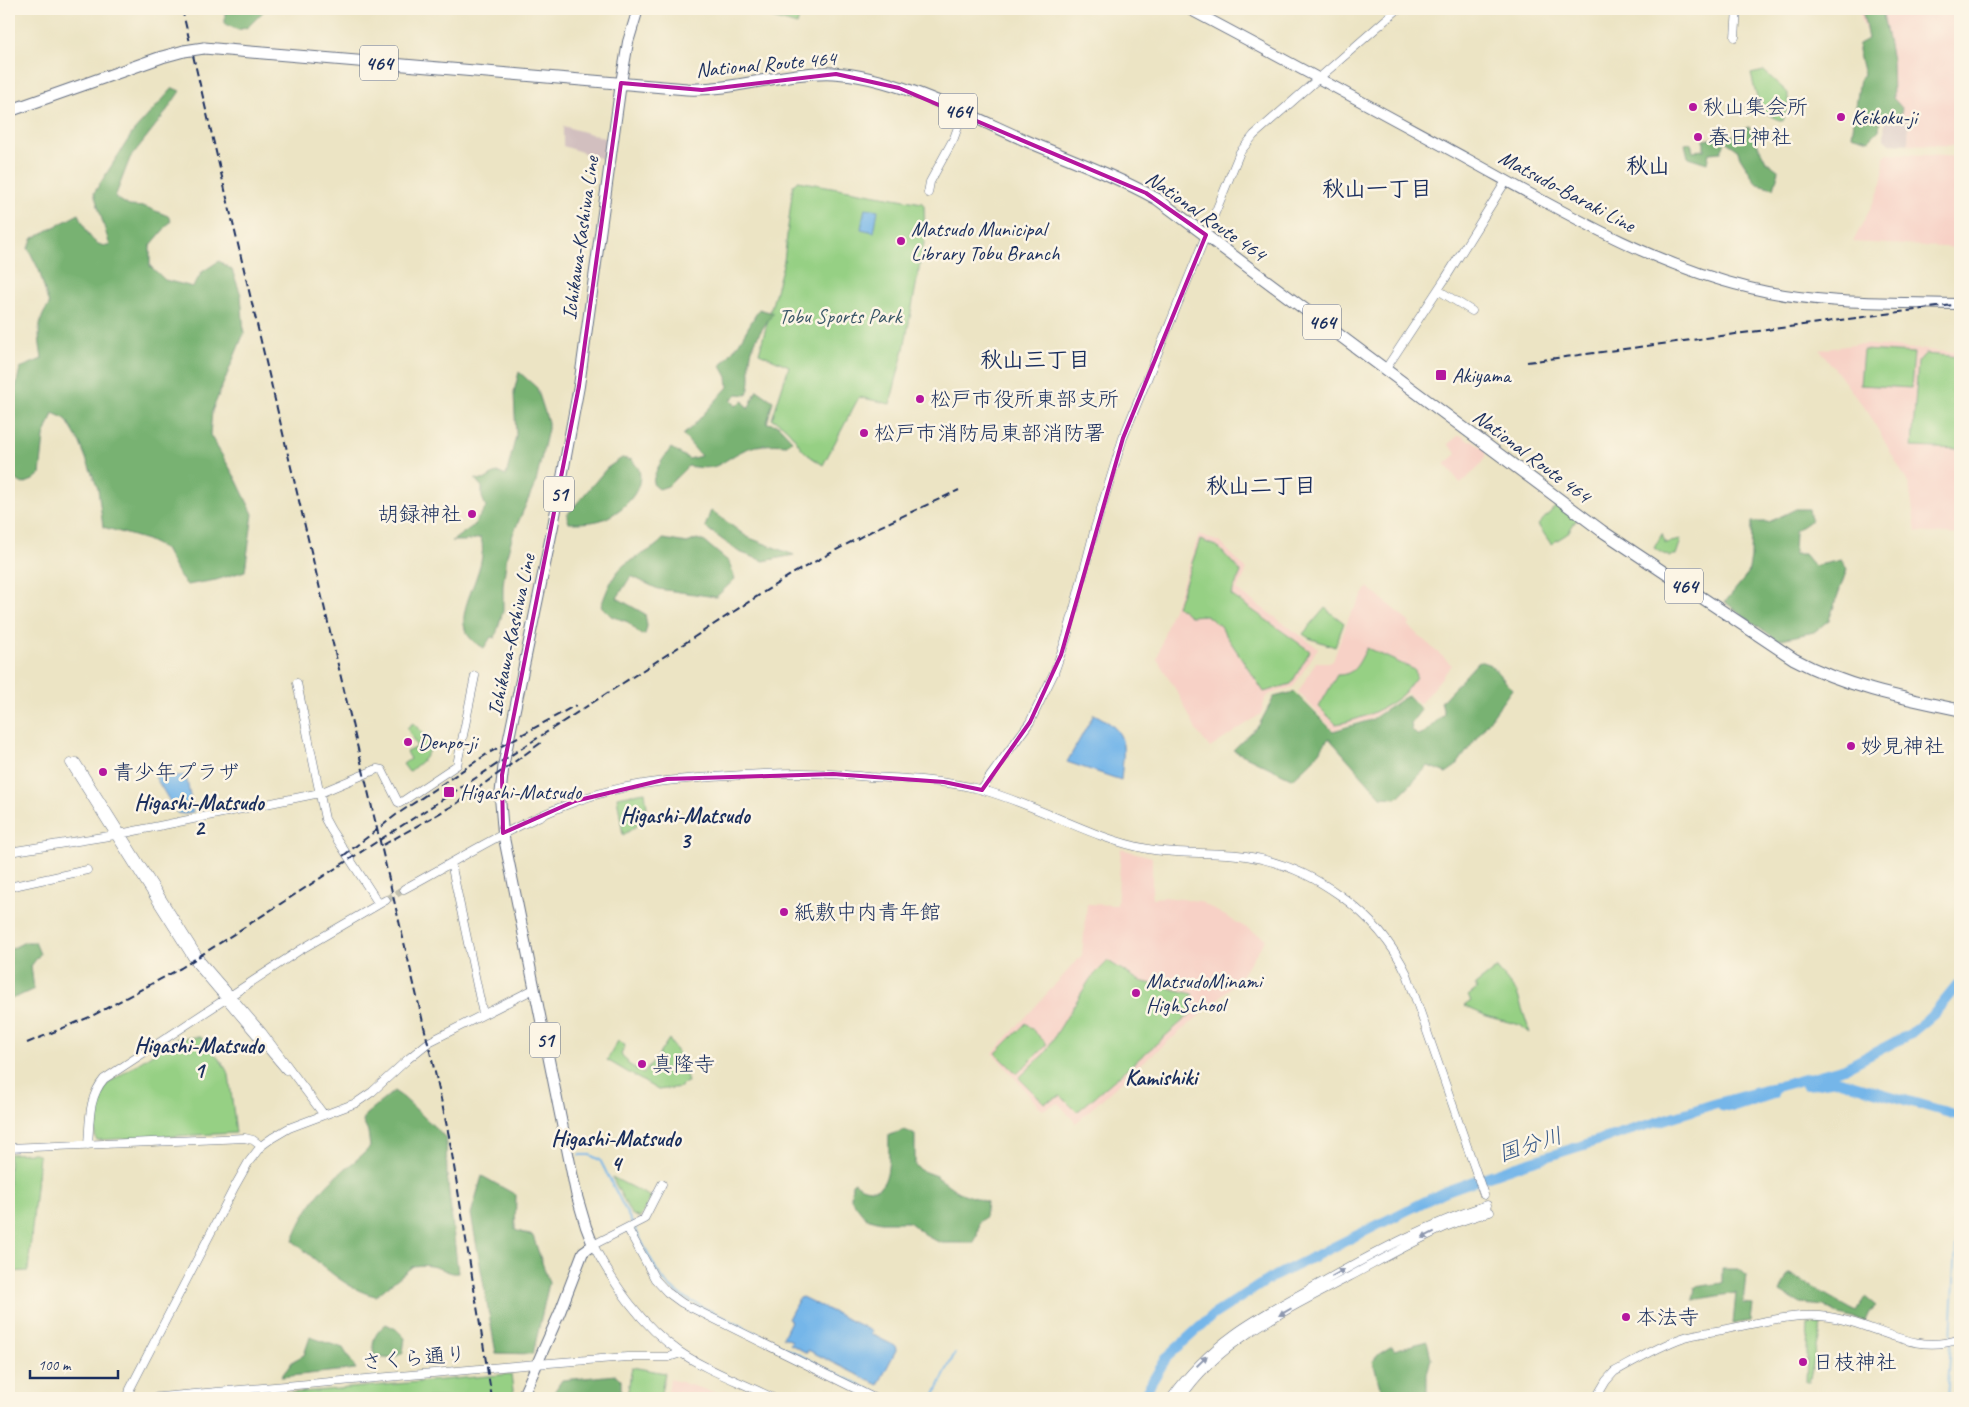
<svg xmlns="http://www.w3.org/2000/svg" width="1969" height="1407" font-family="Caveat,'Klee One',sans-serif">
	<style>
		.built { fill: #f7d1c6 }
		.industrial { fill: #d2bfbf }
		.green { fill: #96d084; stroke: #588071 }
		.forest { fill: #78b272; stroke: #4a7068 }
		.water { fill: #74b6e9; stroke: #4872a4 }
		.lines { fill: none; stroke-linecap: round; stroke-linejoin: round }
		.stream { stroke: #74b6e9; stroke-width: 2 }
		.river { stroke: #74b6e9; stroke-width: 10 }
		.minor-tunnel { stroke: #c2c0b0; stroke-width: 8; stroke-dasharray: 8 4; stroke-linecap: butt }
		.minor-casing { stroke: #646e82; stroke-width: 9 }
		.major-casing { stroke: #646e82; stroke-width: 12 }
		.highway-casing { stroke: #646e82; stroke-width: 13 }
		.minor { stroke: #fff; stroke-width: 8 }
		.major { stroke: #fff; stroke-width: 10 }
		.highway { stroke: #fff; stroke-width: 11 }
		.rail { stroke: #1b2f5e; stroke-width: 2; stroke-dasharray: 8 4; stroke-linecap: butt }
		.highway-bridge-casing { stroke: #646e82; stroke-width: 13; stroke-linecap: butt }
		.highway-bridge { stroke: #fff; stroke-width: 11 }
		.oneway { fill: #8d97ae }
		.marked { fill: none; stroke: #b5179e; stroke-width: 4; stroke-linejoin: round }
		.poi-dot { fill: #b5179e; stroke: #fcf5e5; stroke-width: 2 }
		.labels { text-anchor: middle; stroke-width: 5; stroke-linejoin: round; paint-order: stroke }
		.shield { fill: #fcf5e5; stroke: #5e6a86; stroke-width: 1 }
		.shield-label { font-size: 20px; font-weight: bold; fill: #1b2f5e }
		.street-label { font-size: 21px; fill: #1b2f5e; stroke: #fcf5e5 }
		.poi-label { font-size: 21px; fill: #1b2f5e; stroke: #fcf5e5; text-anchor: start }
		.park-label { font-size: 21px; fill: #3a5768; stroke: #fcf5e5 }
		.neighbourhood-label { font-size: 22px; font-weight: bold; fill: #1b2f5e; stroke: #fcf5e5 }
		.water-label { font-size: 22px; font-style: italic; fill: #365888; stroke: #fcf5e5 }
	</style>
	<rect width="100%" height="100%" fill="#fcf5e5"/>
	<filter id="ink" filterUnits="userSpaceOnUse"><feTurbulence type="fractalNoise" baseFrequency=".02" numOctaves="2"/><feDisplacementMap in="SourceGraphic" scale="10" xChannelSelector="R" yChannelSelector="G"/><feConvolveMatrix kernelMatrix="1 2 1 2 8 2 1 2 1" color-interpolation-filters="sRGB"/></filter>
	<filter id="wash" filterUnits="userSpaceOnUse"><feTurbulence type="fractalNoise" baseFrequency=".0096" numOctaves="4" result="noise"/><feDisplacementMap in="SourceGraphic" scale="20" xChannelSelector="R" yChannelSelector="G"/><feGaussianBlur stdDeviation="1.12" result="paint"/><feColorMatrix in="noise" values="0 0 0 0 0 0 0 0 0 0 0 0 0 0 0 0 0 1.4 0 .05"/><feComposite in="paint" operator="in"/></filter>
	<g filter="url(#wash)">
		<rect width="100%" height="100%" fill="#ece4c4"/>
		<!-- built -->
		<path class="built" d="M1859,9h101v137l-52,-2 1,-28 -24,-1 -15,-73 -8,-19z
			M1888,153l72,4v91l-107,-6 26,-51 4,-17 1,-17z
			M1858,344l102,9v182l-44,-3 -7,-47 -41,-73 -48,-62z
			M1458,436h4l8,6 2,-2 13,10v7l-4,7 -20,20 -16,-20 12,-10 -9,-10z
			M1199,535l21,7 27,28 -10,20 81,58 -25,39 -23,7 -5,5 -4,15 -51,34 -14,-18 -17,-35 -22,-36 13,-44 6,-12z
			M1368,587l42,36 -2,3 44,39 -32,39 -13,-11 -37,26 -25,6 -11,5 -36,-38 18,-30h13l4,-2 16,-43z
			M1121,849l31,8v41l12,-1 35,4 67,38 -28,41 -27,26 -76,63 -59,54 -18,-20 -16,7 -49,-57 89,-98 5,-51 30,1z
			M670,1379l50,15 4,-4 20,8h-77z"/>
		<!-- industrial -->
		<path class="industrial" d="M1885,116l24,1 -1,27 -20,-1 -4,-4z
			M563,126l42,12 -2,21 -40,-13z"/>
		<!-- green -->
		<path class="green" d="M757,9h44l-4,16 -41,-12z
			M1764,71l24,22v12l-5,16c-26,-7 -26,-24 -32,-47z
			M798,181l124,22 2,2 1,33 -21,111 -14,55 -31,-7 -36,68c-7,-5 -15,-9 -20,-15 -9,-12 -15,-24 -31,-31l17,-53 -30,-13 25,-92 9,-76z
			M1863,350l51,3 -3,35 -51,-3z
			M1925,354l35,3v92l-48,-2 6,-85z
			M1557,505l20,14 -10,15 -16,10 -13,-19z
			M1662,534l3,9 16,-3 -5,15h-4l-2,2 -16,-9z
			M1200,540l17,6 24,26 -10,23 79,56 -19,33 -27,8 -44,-66 -14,-11 -16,1 -13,-10z
			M1325,608l19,15 -9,24 -26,-9 -6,-4z
			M1367,648l48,22 1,7c-4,5 -8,11 -12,16 -15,15 -47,28 -68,31l-17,-17 18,-32c19,0 21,-12 30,-27z
			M413,723l20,21 -9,15 -15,13 -6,-8 7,-5 -4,-7 11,-5 -10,-19z
			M645,792l2,15 -8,6 5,8 -21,14 -6,-38z
			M1108,961l32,20 53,13 -1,19 -115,99 -16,-16 -17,7 -25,-25 25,-24 46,-75z
			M1497,968l20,25 13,40 -10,-8 -31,-8 -25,-11 7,-5 -3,-5 9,-7 -2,-4z
			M1026,1023l21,21 -30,30 -21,-21z
			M201,1037l22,27 6,11 7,58 -139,7 -2,-2c1,-19 0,-39 12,-54l70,-46z
			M669,1039l12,20 7,23 -6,2 -1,3 -23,3 -51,-30 11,-19 7,4 -4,10 7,6 -1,2 16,11 12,-14z
			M35,1153l4,3 -11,115 -19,1v-118z
			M612,1177l39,20 -11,21 -9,-4z
			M1808,1324l14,1 -13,57h-3z
			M632,1367l33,6 -5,25 -33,-2z
			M511,1374l3,24h-280z"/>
		<!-- forest -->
		<path class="forest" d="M230,9h36l-18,18 -10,3 -13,-6v-11z
			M1862,9h20l10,51 1,38 9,10 -1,6 -21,5 -1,11 -10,10 -17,-5 8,-57 4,-3 -6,-25 1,-6 9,-5z
			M173,88l7,3 -17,25 -33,42 -15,39 14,9 17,1 22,9 3,5 -21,25v20l15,14 28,7 9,-15 17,-11 13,9 9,25 3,38 -32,78 -2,24 25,42 18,37 -8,57 -29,9 -29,5 -8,-9 -14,-27 -18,-9 -44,-13 -5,-38 -18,-46 -14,-24 -13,-6 -9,24 -4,37 -7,6 -10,4 -14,-8v-85l7,-4 4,-19 22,-9c-3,-22 -7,-35 7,-54l-10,-35 -11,-22 5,-10 46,-24c8,16 11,33 31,32l-16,-53 39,-61z
			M1749,127l17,34 13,10 -5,17 -17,-4 -17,-27 -3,-8 -12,-8 -4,11 -12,1 -2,10 -19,-6 -3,-13 6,-1 2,8 11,-1v-10l31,-5 1,-5z
			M759,309l14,4c-9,14 -21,28 -23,46 -1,12 2,24 -3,36l-10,-1 -6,6 5,6 7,-5 5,8 9,-19 16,11 -6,22 11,2 14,15 -5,5c-16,-1 -33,-1 -47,7 -24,13 -22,19 -52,14l-20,20 -9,3 -6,-5c1,-14 10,-25 18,-36l18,11 12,-3 -18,-21 9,-8 36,-40 -1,-10 -6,-11 18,-23z
			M519,372l18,16 11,34v7l-12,53 -23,52 -6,21 -4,30v26l-8,27 -4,-1 -7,11c-4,-3 -10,-5 -13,-9 -24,-24 20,-68 10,-101l-17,3h-12l21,-15 13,-19 -4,-10v-10l-7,-8 9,1 13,-8 9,4 10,-40 -2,-44z
			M622,458l10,2c2,3 6,7 7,10 6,22 -20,44 -38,50 -10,3 -22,3 -32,3l-2,-8 40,-47z
			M1796,509h13l2,11 -16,11 -1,23h10l10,12 27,-6 6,9 -18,51 -15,12 -37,8 -52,-38 23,-28 3,-16 1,-36h17z
			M711,510l36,27 47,18 -30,6 -25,-9 -34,-25z
			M663,539l24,4 10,-4 8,3 24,20 6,17 -19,18 -58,-8 -27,-13 -14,22 28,16 2,12 -2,8 -4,1 -13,-13 -17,-6 -10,-10c5,-13 11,-31 23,-41 12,-9 29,-14 39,-26z
			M1479,661l12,4 21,24 -56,77 -10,7 -18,-7 -31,32 -16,-1 -52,-59 -16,22 -20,19 -60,-29 26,-25 15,-28 20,-5 39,39 38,-11 34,-23 4,-1 12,14 -10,13 1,7 5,5h5l22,-21 -3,-12z
			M25,942h10l5,12 -9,12 3,23 -17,8 -8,1v-48z
			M394,1091l10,7 42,40 1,37 11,98c-8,1 -12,-3 -20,-5 -8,-3 -17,-3 -25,-2l-37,30c-31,-6 -59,-36 -83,-55 6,-19 18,-38 31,-53 14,-16 33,-26 46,-41l-2,-15 -5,-10 2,-7z
			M905,1130l10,5v30l5,5 16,6 22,16 29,10 -2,15 -6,5 -2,14 -3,7h-32l-12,-5 -21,-16h-28l-15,-4 -15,-19 1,-15 3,-2c5,5 8,6 15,7 23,4 18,-39 19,-54z
			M482,1176l34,19 -1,35 18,6 16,47 -16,71 -37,-1 -25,-139z
			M1722,1269h17l7,6 -3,28 10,1 -2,17 -18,3 3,-31 -43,7 2,-13 27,-4z
			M1788,1273l68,39 9,-15 11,9 -7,6 -4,9 -26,-6 -15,-9 -23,-2 -21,-12z
			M386,1324l10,5 9,9 -2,14c-10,8 -17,8 -29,3 -3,-14 1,-22 12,-31z
			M310,1337l33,11 13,21 -75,8 12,-16 11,-6z
			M1427,1341l4,17 -4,16v24h-39l-9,-14 -6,-23 6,-7 13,-8 2,4z
			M616,1375l5,5v18h-71l12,-18z"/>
		<!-- water -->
		<path class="water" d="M865,208l13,2 -4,22 -13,-3z
			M1094,714c36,18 30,31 27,66l-54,-18z
			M157,773l16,3 13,-1 7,37 -9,2 -7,-1 -23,-38z
			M802,1297l70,34 -1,3 24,12 1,4 -18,35 -70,-35 -1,3 -17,-9 2,-3 -9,-4 8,-16 -3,-2 11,-21z"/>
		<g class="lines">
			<!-- stream -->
			<path class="stream" d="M579,1155h11l10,5 32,63
				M634,1227l23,44 11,14 15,12 193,96 9,4 14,1
				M1951,1339l9,-171
				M933,1398l22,-45
				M1947,1398l4,-55"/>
			<!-- river -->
			<path class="river" d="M1806,1085l30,-5 124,36
				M1720,1105l14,2 39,-13
				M1142,1398l25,-41 46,-42 58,-37 175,-87 71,-25 197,-62 131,-36 65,-34 23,-19 27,-33"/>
		</g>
	</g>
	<g filter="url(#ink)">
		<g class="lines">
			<!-- minor-tunnel -->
			<path class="minor-tunnel" d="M386,900l18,-11"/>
			<!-- minor casing -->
			<g class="minor-casing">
				<path id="minor" d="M1735,37l2,-28
					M928,193l2,-11 24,-44 9,-25
					M1438,290l34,21
					M1385,370l60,-91 61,-98
					M297,683l28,136 6,11 48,74
					M76,762l125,199 61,71 62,83
					M70,763l127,202 89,105
					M982,790l7,-12 41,-56 24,-49 13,-37 28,-108 28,-90 117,-286 14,-17 144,-126
					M9,852l106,-17 205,-42 57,-24 5,1 16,32 2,1 57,-38 18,-89
					M451,863l32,151
					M9,887l78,-17
					M404,889c56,-30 110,-65 170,-87 44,-17 91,-22 138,-25 29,-2 59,-4 88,-4 23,0 47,2 70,4 37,2 73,3 109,12 58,15 110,49 169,60 33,6 65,2 98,7 67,10 132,57 161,118l77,221
					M88,1145c2,-25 0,-47 16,-66l196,-129 86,-50
					M9,1148l236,-10 8,2 8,6
					M662,1184l-18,35 -51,26c22,41 48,80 87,107 27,19 64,31 93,46
					M628,1229l27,50 12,13 15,11 192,95
					M128,1398l2,-9 105,-203 13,-23 13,-17 11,-8 17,-10 67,-25 16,-11 36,-33 21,-17 105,-53
					M149,1398l387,-34 91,-7h42l12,-4
					M1171,1398c42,-60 93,-84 155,-118 52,-29 104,-57 161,-75
					M1181,1398c37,-57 109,-90 168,-121 30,-16 60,-33 90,-47 16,-8 34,-13 51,-18
					M1596,1398l10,-17 8,-9c22,-12 45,-26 68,-34 14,-5 31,-6 45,-9 33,-6 68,-17 102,-12 46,6 83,39 131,22"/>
			</g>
			<!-- major casing -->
			<g class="major-casing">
				<path id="major" d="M1189,9c93,49 186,100 278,150 91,50 182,105 283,129 68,17 141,14 210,16
					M522,1398l38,-86 23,-60 10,-7 -7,-18 -10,-34 -73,-360 -3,-36 4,-35 49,-236 26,-140 42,-303 7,-41 10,-33"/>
			</g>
			<!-- highway casing -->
			<g class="highway-casing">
				<path id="highway" d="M204,48l483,41c49,2 98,-18 146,-16 62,3 139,44 196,69 43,18 87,34 128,57l445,332 192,128c52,28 108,39 166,51
					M9,111l153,-54 22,-6"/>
			</g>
			<!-- minor -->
			<use href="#minor" class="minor"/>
			<!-- major -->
			<use href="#major" class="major"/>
			<!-- highway -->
			<use href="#highway" class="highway"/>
			<!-- rail -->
			<path class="rail" d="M182,9l255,1072 12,55 43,262
				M1527,362l433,-58
				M383,845l73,-41 86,-62
				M343,856l53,-41 91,-61 89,-49
				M27,1043l65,-27 89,-48 611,-394 85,-46 82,-38"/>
			<!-- highway-bridge casing -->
			<g class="highway-bridge-casing">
				<path id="highway-bridge" d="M184,51l20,-3"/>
			</g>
			<!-- highway-bridge -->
			<use href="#highway-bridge" class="highway-bridge"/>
		</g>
		<!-- one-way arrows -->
		<defs><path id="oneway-solid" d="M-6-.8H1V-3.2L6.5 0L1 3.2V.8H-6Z" transform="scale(1.25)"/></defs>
		<g class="oneway">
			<use href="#oneway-solid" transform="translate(1428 1235) rotate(153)"/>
			<use href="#oneway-solid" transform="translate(1338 1273) rotate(-29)"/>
			<use href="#oneway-solid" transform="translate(1285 1312) rotate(150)"/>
			<use href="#oneway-solid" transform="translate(1202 1361) rotate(-44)"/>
		</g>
	</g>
	<!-- marked area -->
	<path class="marked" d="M836,74l63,14 247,105 60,42 -83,203 -62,217 -31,67 -48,68 -38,-8 -111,-8 -166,5 -92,22 -72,32 -1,-58 77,-389 42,-303 81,7z"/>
	<!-- markers -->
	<g class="poi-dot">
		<circle cx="1693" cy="107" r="5"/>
		<circle cx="1841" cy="117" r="5"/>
		<circle cx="1698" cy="137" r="5"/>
		<circle cx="901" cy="241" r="5"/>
		<rect x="1435" y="369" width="12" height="12" rx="2.5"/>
		<circle cx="920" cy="399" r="5"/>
		<circle cx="864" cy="433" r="5"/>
		<circle cx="472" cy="514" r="5"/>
		<circle cx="408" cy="742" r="5"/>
		<circle cx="1851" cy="746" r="5"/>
		<circle cx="103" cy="772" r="5"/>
		<rect x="443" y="786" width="12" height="12" rx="2.5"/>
		<circle cx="784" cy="912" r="5"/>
		<circle cx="1136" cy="993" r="5"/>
		<circle cx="642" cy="1064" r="5"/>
		<circle cx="1626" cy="1317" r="5"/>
		<circle cx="1803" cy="1362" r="5"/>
	</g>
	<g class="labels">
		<!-- shield labels -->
		<g class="shield">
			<rect x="360" y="45.5" width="38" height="35" rx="4"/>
			<rect x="939" y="93.5" width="38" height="35" rx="4"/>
			<rect x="1303" y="304.5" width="38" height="35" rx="4"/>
			<rect x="544" y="476.5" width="30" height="35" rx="4"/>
			<rect x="1665" y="568.5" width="38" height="35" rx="4"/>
			<rect x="530" y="1022.5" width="30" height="35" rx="4"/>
		</g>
		<g class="shield-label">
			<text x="379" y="70">464</text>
			<text x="958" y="118">464</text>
			<text x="1322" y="329">464</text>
			<text x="559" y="501">51</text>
			<text x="1684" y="593">464</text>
			<text x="545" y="1047">51</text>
		</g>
		<!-- street labels -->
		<g class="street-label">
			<text transform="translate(766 64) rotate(-5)" y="7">National Route 464</text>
			<text transform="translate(1567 191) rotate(28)" y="7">Matsudo-Baraki Line</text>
			<text transform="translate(1206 216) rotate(35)" y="7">National Route 464</text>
			<text transform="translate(580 238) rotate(-82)" y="7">Ichikawa-Kashiwa Line</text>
			<text transform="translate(1532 456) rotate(37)" y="7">National Route 464</text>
			<text transform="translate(511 635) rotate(-78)" y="7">Ichikawa-Kashiwa Line</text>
			<text transform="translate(414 1358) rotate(-5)" y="7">さくら通り</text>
		</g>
		<!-- poi labels -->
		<g class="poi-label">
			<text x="1703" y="114">秋山集会所</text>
			<text x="1851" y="124">Keikoku-ji</text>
			<text x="1708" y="144">春日神社</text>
			<text x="911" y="236">Matsudo Municipal<tspan x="911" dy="24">Library Tobu Branch</tspan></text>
			<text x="1452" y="382">Akiyama</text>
			<text x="930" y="406">松戸市役所東部支所</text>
			<text x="874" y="440">松戸市消防局東部消防署</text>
			<text x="462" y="521" text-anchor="end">胡録神社</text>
			<text x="418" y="749">Denpo-ji</text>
			<text x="1861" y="753">妙見神社</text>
			<text x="113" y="779">青少年プラザ</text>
			<text x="460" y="799">Higashi-Matsudo</text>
			<text x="794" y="919">紙敷中内青年館</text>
			<text x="1146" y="988">MatsudoMinami<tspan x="1146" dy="24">HighSchool</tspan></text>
			<text x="652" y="1071">真隆寺</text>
			<text x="1636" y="1324">本法寺</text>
			<text x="1813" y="1369">日枝神社</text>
		</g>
		<!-- park labels -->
		<g class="park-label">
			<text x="840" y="323">Tobu Sports Park</text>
		</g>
		<!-- neighbourhood labels -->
		<g class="neighbourhood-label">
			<text x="1648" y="173">秋山</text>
			<text x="1377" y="196">秋山一丁目</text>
			<text x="1035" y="367">秋山三丁目</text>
			<text x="1261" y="493">秋山二丁目</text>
			<text x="199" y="810">Higashi-Matsudo<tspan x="199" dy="25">2</tspan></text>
			<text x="685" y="823">Higashi-Matsudo<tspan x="685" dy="25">3</tspan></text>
			<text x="199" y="1053">Higashi-Matsudo<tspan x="199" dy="25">1</tspan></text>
			<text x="1161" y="1085">Kamishiki</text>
			<text x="616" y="1146">Higashi-Matsudo<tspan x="616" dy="25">4</tspan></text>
		</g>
		<!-- water labels -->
		<g class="water-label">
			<text transform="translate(1530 1144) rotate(-18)" y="8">国分川</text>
		</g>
	</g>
	<!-- margin -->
	<rect width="1969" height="1407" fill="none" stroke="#fcf5e5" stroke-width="30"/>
	<!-- scale -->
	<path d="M30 1370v8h88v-8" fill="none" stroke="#1b2f5e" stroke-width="2.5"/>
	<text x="38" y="1370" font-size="15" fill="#1b2f5e" stroke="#fcf5e5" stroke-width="4" paint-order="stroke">100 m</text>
</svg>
